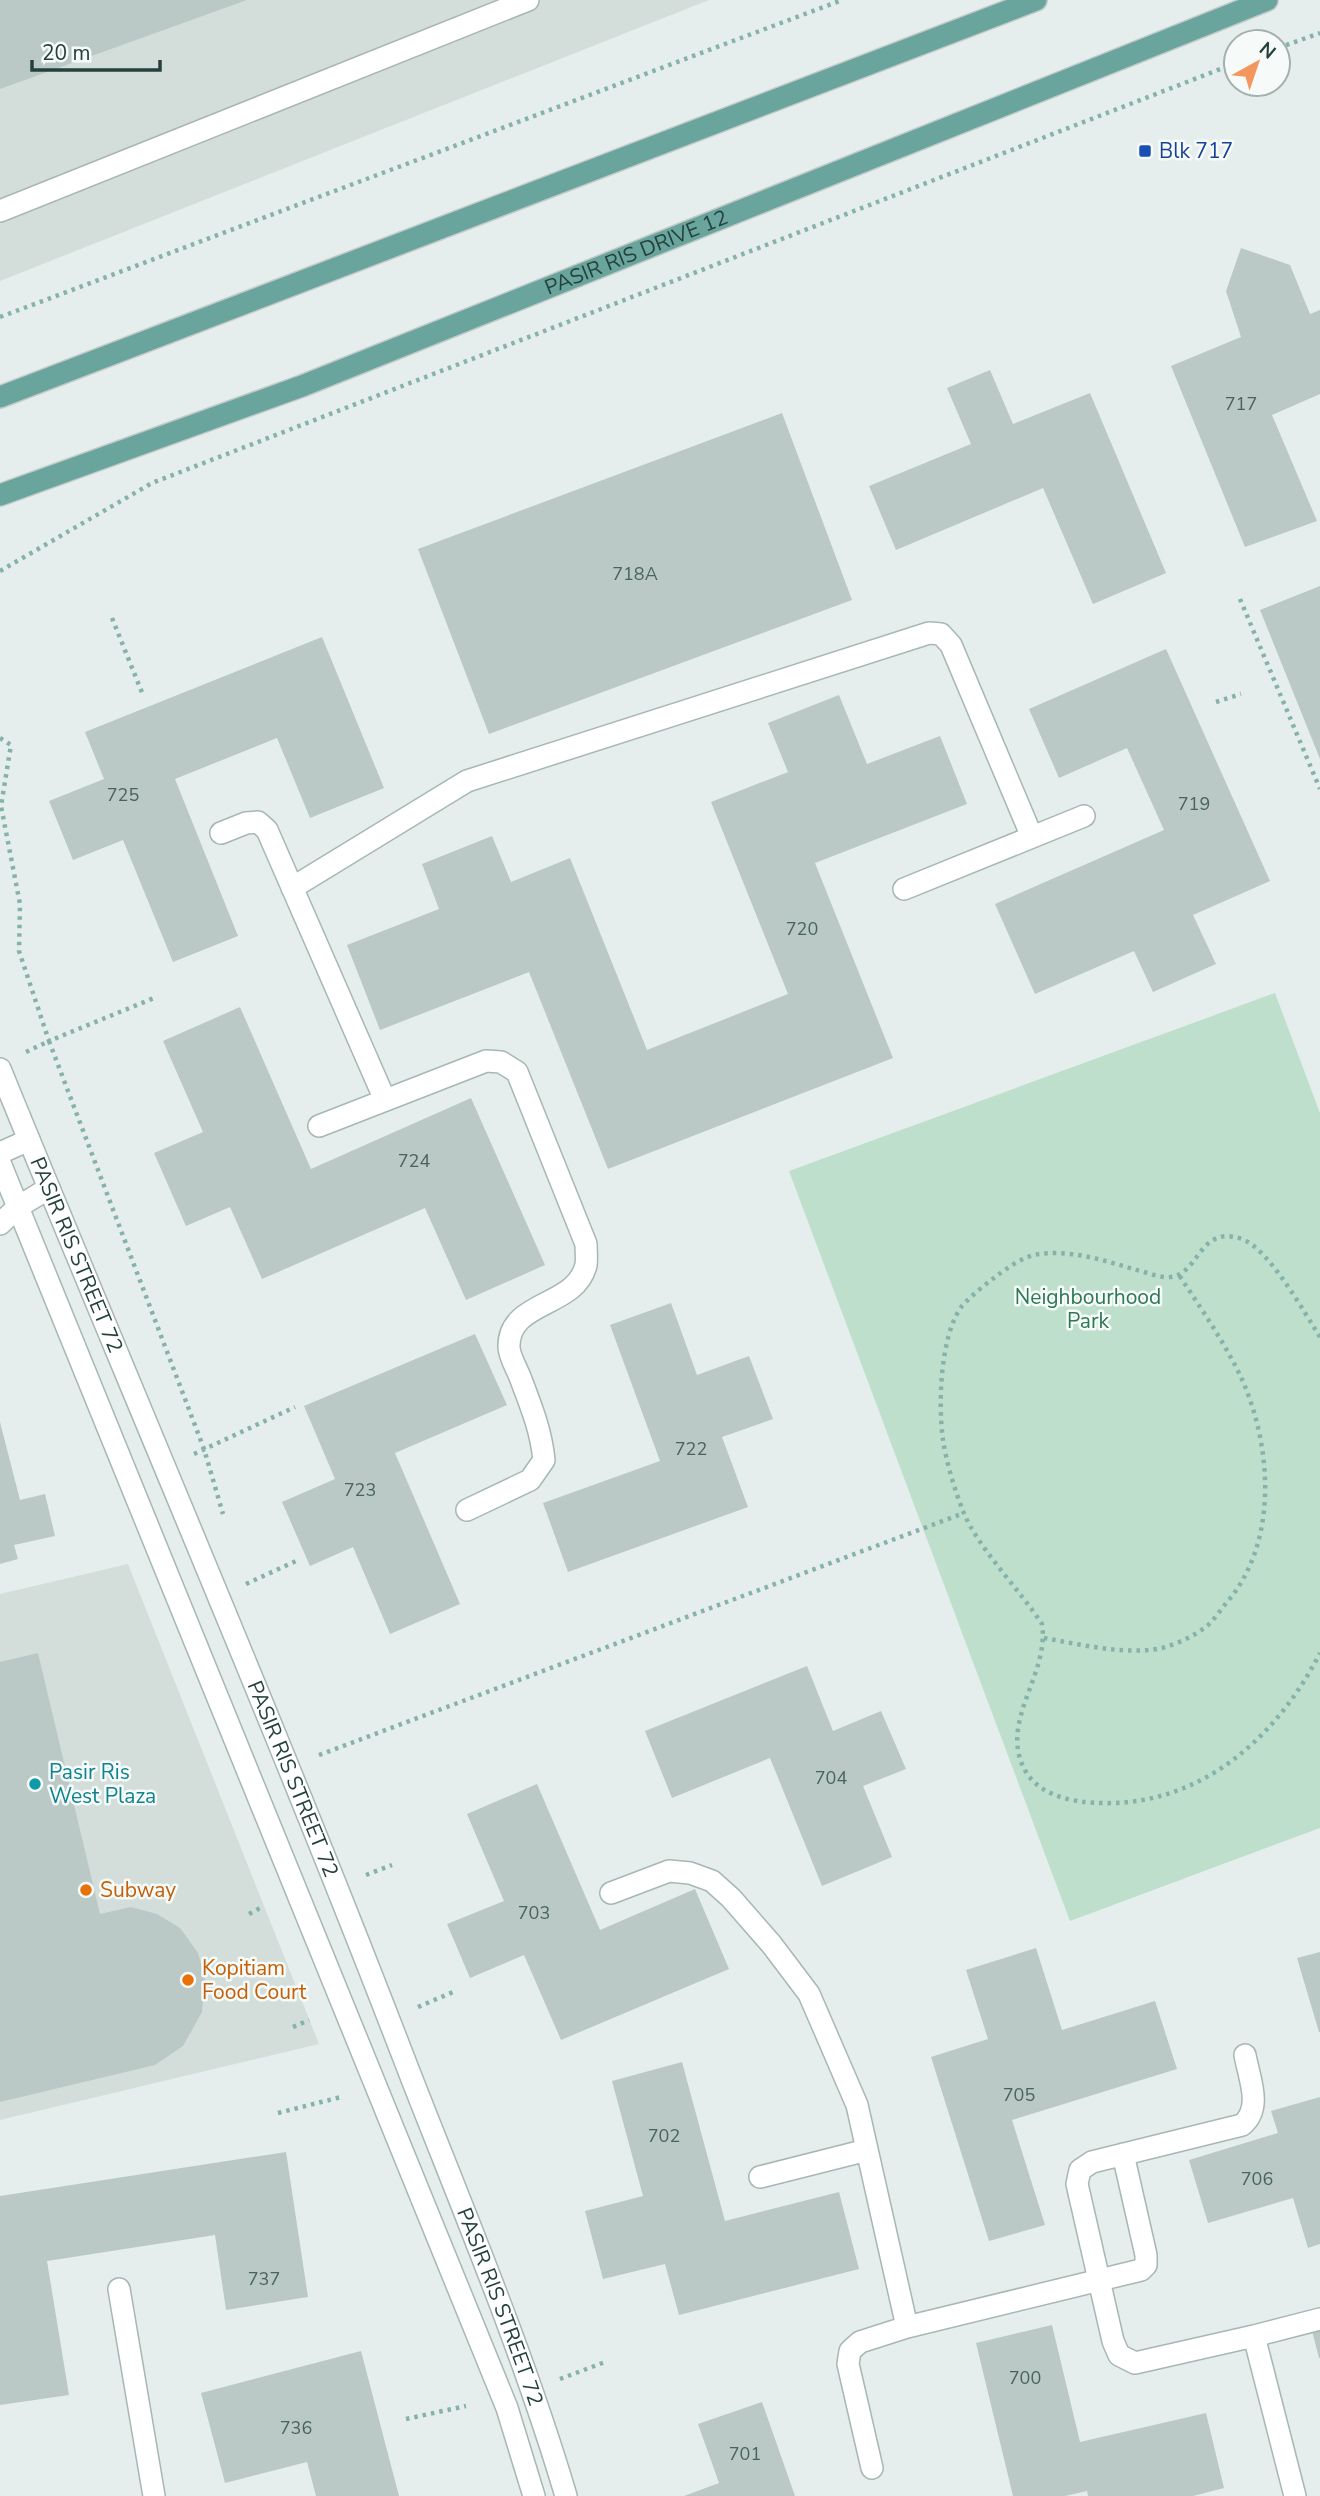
<svg xmlns="http://www.w3.org/2000/svg" width="1320" height="2496" font-family="'Nunito Sans',sans-serif">
	<style>
		.built { fill: #d3dedb }
		.green { fill: #bedfcc }
		.building { fill: #bac9c5 }
		.lines { fill: none; stroke-linecap: round; stroke-linejoin: round }
		.lane-casing { stroke: #a7b7b4; stroke-width: 24 }
		.street-casing { stroke: #a7b7b4; stroke-width: 24 }
		.primary-casing { stroke: #c2cac9; stroke-width: 24 }
		.path { stroke: #85b2aa; stroke-width: 4.5; stroke-dasharray: 3.5 5; stroke-linecap: butt }
		.lane { stroke: #fff; stroke-width: 21 }
		.street { stroke: #fff; stroke-width: 21 }
		.primary { stroke: #69a49d; stroke-width: 21 }
		.transit-dot { fill: #1a4fb4; stroke: #f6faf9; stroke-width: 2.5 }
		.culture-dot { fill: #0f9aa8; stroke: #f6faf9; stroke-width: 2.5 }
		.food-dot { fill: #e8710a; stroke: #f6faf9; stroke-width: 2.5 }
		.labels { text-anchor: middle; stroke-width: 5; stroke-linejoin: round; paint-order: stroke }
		.number-label { font-size: 18px; fill: #4a635f }
		.transit-label { font-size: 21px; fill: #164399; stroke: #f6faf9; text-anchor: start }
		.street-label { font-size: 21px; fill: #24413d; stroke: #f6faf9 }
		.park-label { font-size: 21px; fill: #2d7855; stroke: #f6faf9 }
		.culture-label { font-size: 21px; fill: #0d838f; stroke: #f6faf9; text-anchor: start }
		.food-label { font-size: 21px; fill: #c56008; stroke: #f6faf9; text-anchor: start }
	</style>
	<rect width="100%" height="100%" fill="#e5eeec"/>
	<!-- built -->
	<path class="built" d="M0,0h709l-709,281z
		M128,1564l191,480 -319,76v-526z"/>
	<!-- green -->
	<path class="green" d="M1275,993l45,120v715l-250,93 -281,-750z"/>
	<!-- building -->
	<path class="building" d="M0,0h247l-247,89z
		M1241,248l49,17 20,49 10,-4v84l-48,21 45,106 -72,26 -74,-181 70,-29 -15,-46z
		M990,370l23,54 77,-31 76,180 -73,31 -50,-116 -147,62 -27,-64 102,-42 -24,-56z
		M782,413l70,187 -363,134 -71,-185z
		M1320,586v173l-60,-149z
		M322,637l62,151 -74,30 -33,-80 -102,41 63,157 -65,26 -50,-122 -50,20 -24,-59 55,-22 -19,-47z
		M1166,649l104,232 -77,34 23,49 -63,28 -19,-41 -99,43 -40,-90 169,-74 -37,-82 -68,30 -30,-69z
		M839,695l28,69 73,-28 27,68 -152,59 78,195 -285,111 -79,-197 -149,58 -33,-85 92,-36 -17,-45 70,-28 19,46 59,-24 77,192 141,-56 -77,-192 77,-30 -20,-49z
		M240,1007l71,162 160,-71 74,167 -79,35 -41,-92 -163,71 -32,-72 -44,19 -32,-73 49,-21 -40,-91z
		M671,1303l26,72 52,-19 24,63 -51,18 26,70 -180,65 -25,-69 117,-42 -50,-136z
		M475,1334l32,71 -112,48 65,151 -70,30 -37,-87 -43,19 -28,-64 53,-23 -31,-73z
		M0,1422l20,78 25,-6 10,42 -41,9 4,14 -18,5z
		M38,1653l62,261 31,-7 26,7 23,14 18,25 7,25 -3,34 -19,34 -28,19 -155,37v-440z
		M807,1666l26,65 48,-20 25,58 -43,17 29,71 -70,29 -52,-128 -98,40 -27,-67z
		M537,1784l63,146 95,-41 34,80 -168,71 -37,-85 -54,23 -23,-54 57,-23 -37,-87z
		M1036,1948l26,82 93,-29 22,68 -165,51 33,105 -56,16 -58,-184 57,-18 -22,-69z
		M1320,1952v80h-1l-22,-74z
		M682,2062l43,159 114,-29 20,77 -180,46 -14,-51 -62,15 -18,-68 58,-15 -31,-115z
		M1320,2097v147l-12,4 -15,-50 -85,25 -19,-63 89,-27 -7,-22z
		M286,2152l22,145 -82,13 -11,-75 -168,26 22,134 -69,10v-209z
		M1052,2325l28,117 126,-29 18,75 -31,8h-105l-1,-5 -22,5h-52l-37,-153z
		M1320,2329v29h-1l-7,-27z
		M361,2351l38,145h-83l-9,-34 -82,21 -24,-90z
		M762,2402l33,94h-111l35,-13 -21,-59z"/>
	<g class="lines">
		<!-- lane casing -->
		<g class="lane-casing">
			<path id="lane" d="M0,211l528,-211
				M221,833l25,-10 12,-1 9,8 118,270
				M292,888l175,-107 462,-148 12,1 10,11 81,192
				M904,889l180,-73
				M319,1126l167,-65 15,1 16,10 69,172c0,6 1,15 0,21 -10,43 -78,35 -77,82 0,9 8,22 11,30 11,29 21,53 24,83l-14,20 -63,30
				M0,1153l29,-13
				M0,1224l18,-17 31,-19
				M611,1893l58,-22 21,2 22,8 19,17 41,47 37,49 48,111 50,222
				M1245,2055c4,23 18,53 -3,70l-150,37 -12,8 -3,14 36,157 6,14 16,8 119,-27 66,-17
				M760,2177l107,-27
				M119,2289l35,207
				M1254,2336l41,160
				M872,2468l-24,-104 2,-13 10,-9 47,-15 234,-57 5,-5v-10l-23,-101"/>
		</g>
		<!-- street casing -->
		<g class="street-casing">
			<g id="street">
				<path id="s1" d="M0,1069c136,333 279,664 408,1000 55,141 115,282 158,427"/>
				<path d="M0,1163l507,1245 27,88"/>
			</g>
		</g>
		<!-- primary casing -->
		<g class="primary-casing">
			<g id="primary">
				<path d="M0,397l1036,-397"/>
				<path id="s2" d="M0,495l302,-109 965,-386"/>
			</g>
		</g>
		<!-- path -->
		<path class="path" d="M1278,48l42,-15
			M0,317l842,-317
			M0,571l152,-88 1084,-420
			M1240,599l80,190
			M112,618l31,77
			M1216,702l25,-8
			M0,738l11,7 -10,61 19,98 -1,47 30,90 105,-43
			M26,1052l23,-11 155,408 19,65
			M1320,1337c-16,-25 -51,-88 -78,-98 -46,-16 -42,42 -78,38 -10,-1 -21,-6 -31,-8 -30,-9 -61,-19 -93,-15 -17,2 -33,14 -46,24 -11,8 -23,18 -32,28 -22,29 -24,99 -19,134 3,21 12,51 20,71 14,36 57,79 79,113 8,51 -45,99 -16,148 12,20 38,28 59,30 107,11 189,-59 235,-149
			M194,1454l101,-47
			M246,1584l50,-23
			M1044,1638c34,6 70,15 105,12 19,-1 44,-13 58,-24 8,-7 14,-17 21,-25 51,-61 44,-157 12,-226 -17,-35 -40,-68 -61,-100
			M319,1755l645,-242
			M366,1875l26,-10
			M249,1914l15,-8
			M418,2007l35,-15
			M293,2027l16,-7
			M278,2113l63,-16
			M560,2379l45,-17
			M406,2419l60,-13"/>
		<!-- lane -->
		<use href="#lane" class="lane"/>
		<!-- street -->
		<use href="#street" class="street"/>
		<!-- primary -->
		<use href="#primary" class="primary"/>
	</g>
	<!-- markers -->
	<rect class="transit-dot" x="1138" y="144" width="14" height="14" rx="3.5"/>
	<circle class="culture-dot" cx="35" cy="1784" r="7"/>
	<g class="food-dot">
		<circle cx="86" cy="1890" r="7"/>
		<circle cx="188" cy="1980" r="7"/>
	</g>
	<g class="labels">
		<!-- number labels -->
		<g class="number-label">
			<text x="1241" y="410">717</text>
			<text x="635" y="580">718A</text>
			<text x="123" y="801">725</text>
			<text x="1194" y="810">719</text>
			<text x="802" y="935">720</text>
			<text x="414" y="1167">724</text>
			<text x="691" y="1455">722</text>
			<text x="360" y="1496">723</text>
			<text x="831" y="1784">704</text>
			<text x="534" y="1919">703</text>
			<text x="1019" y="2101">705</text>
			<text x="664" y="2142">702</text>
			<text x="1257" y="2185">706</text>
			<text x="264" y="2285">737</text>
			<text x="1025" y="2384">700</text>
			<text x="296" y="2434">736</text>
			<text x="745" y="2460">701</text>
		</g>
		<!-- transit labels -->
		<g class="transit-label">
			<text x="1159" y="158">Blk 717</text>
		</g>
		<!-- street labels -->
		<g class="street-label">
			<text dy="7" stroke="none"><textPath href="#s2" startOffset="681">PASIR RIS DRIVE 12</textPath></text>
			<text dy="7" stroke="none"><textPath href="#s1" startOffset="201">PASIR RIS STREET 72</textPath></text>
			<text dy="7" stroke="none"><textPath href="#s1" startOffset="768">PASIR RIS STREET 72</textPath></text>
			<text dy="7" stroke="none"><textPath href="#s1" startOffset="1335">PASIR RIS STREET 72</textPath></text>
		</g>
		<!-- park labels -->
		<g class="park-label">
			<text x="1088" y="1304">Neighbourhood<tspan x="1088" dy="24">Park</tspan></text>
		</g>
		<!-- culture labels -->
		<g class="culture-label">
			<text x="49" y="1779">Pasir Ris<tspan x="49" dy="24">West Plaza</tspan></text>
		</g>
		<!-- food labels -->
		<g class="food-label">
			<text x="100" y="1897">Subway</text>
			<text x="202" y="1975">Kopitiam<tspan x="202" dy="24">Food Court</tspan></text>
		</g>
	</g>
	<!-- north arrow -->
	<g transform="translate(1257 63) rotate(40)"><circle r="33" fill="#f6faf9" stroke="#a2b0ae" stroke-width="2"/>
	<path d="M0-5L12 26L0 18L-12 26Z" fill="#f3975f"/>
	<text y="-10" font-size="19" font-weight="bold" text-anchor="middle" fill="#24413d">N</text>
	</g>
	<!-- scale -->
	<path d="M32 60v10h128v-10" fill="none" stroke="#24413d" stroke-width="3.5"/>
	<text x="42" y="60" font-size="21" fill="#24413d" stroke="#f6faf9" stroke-width="5" paint-order="stroke">20 m</text>
</svg>
